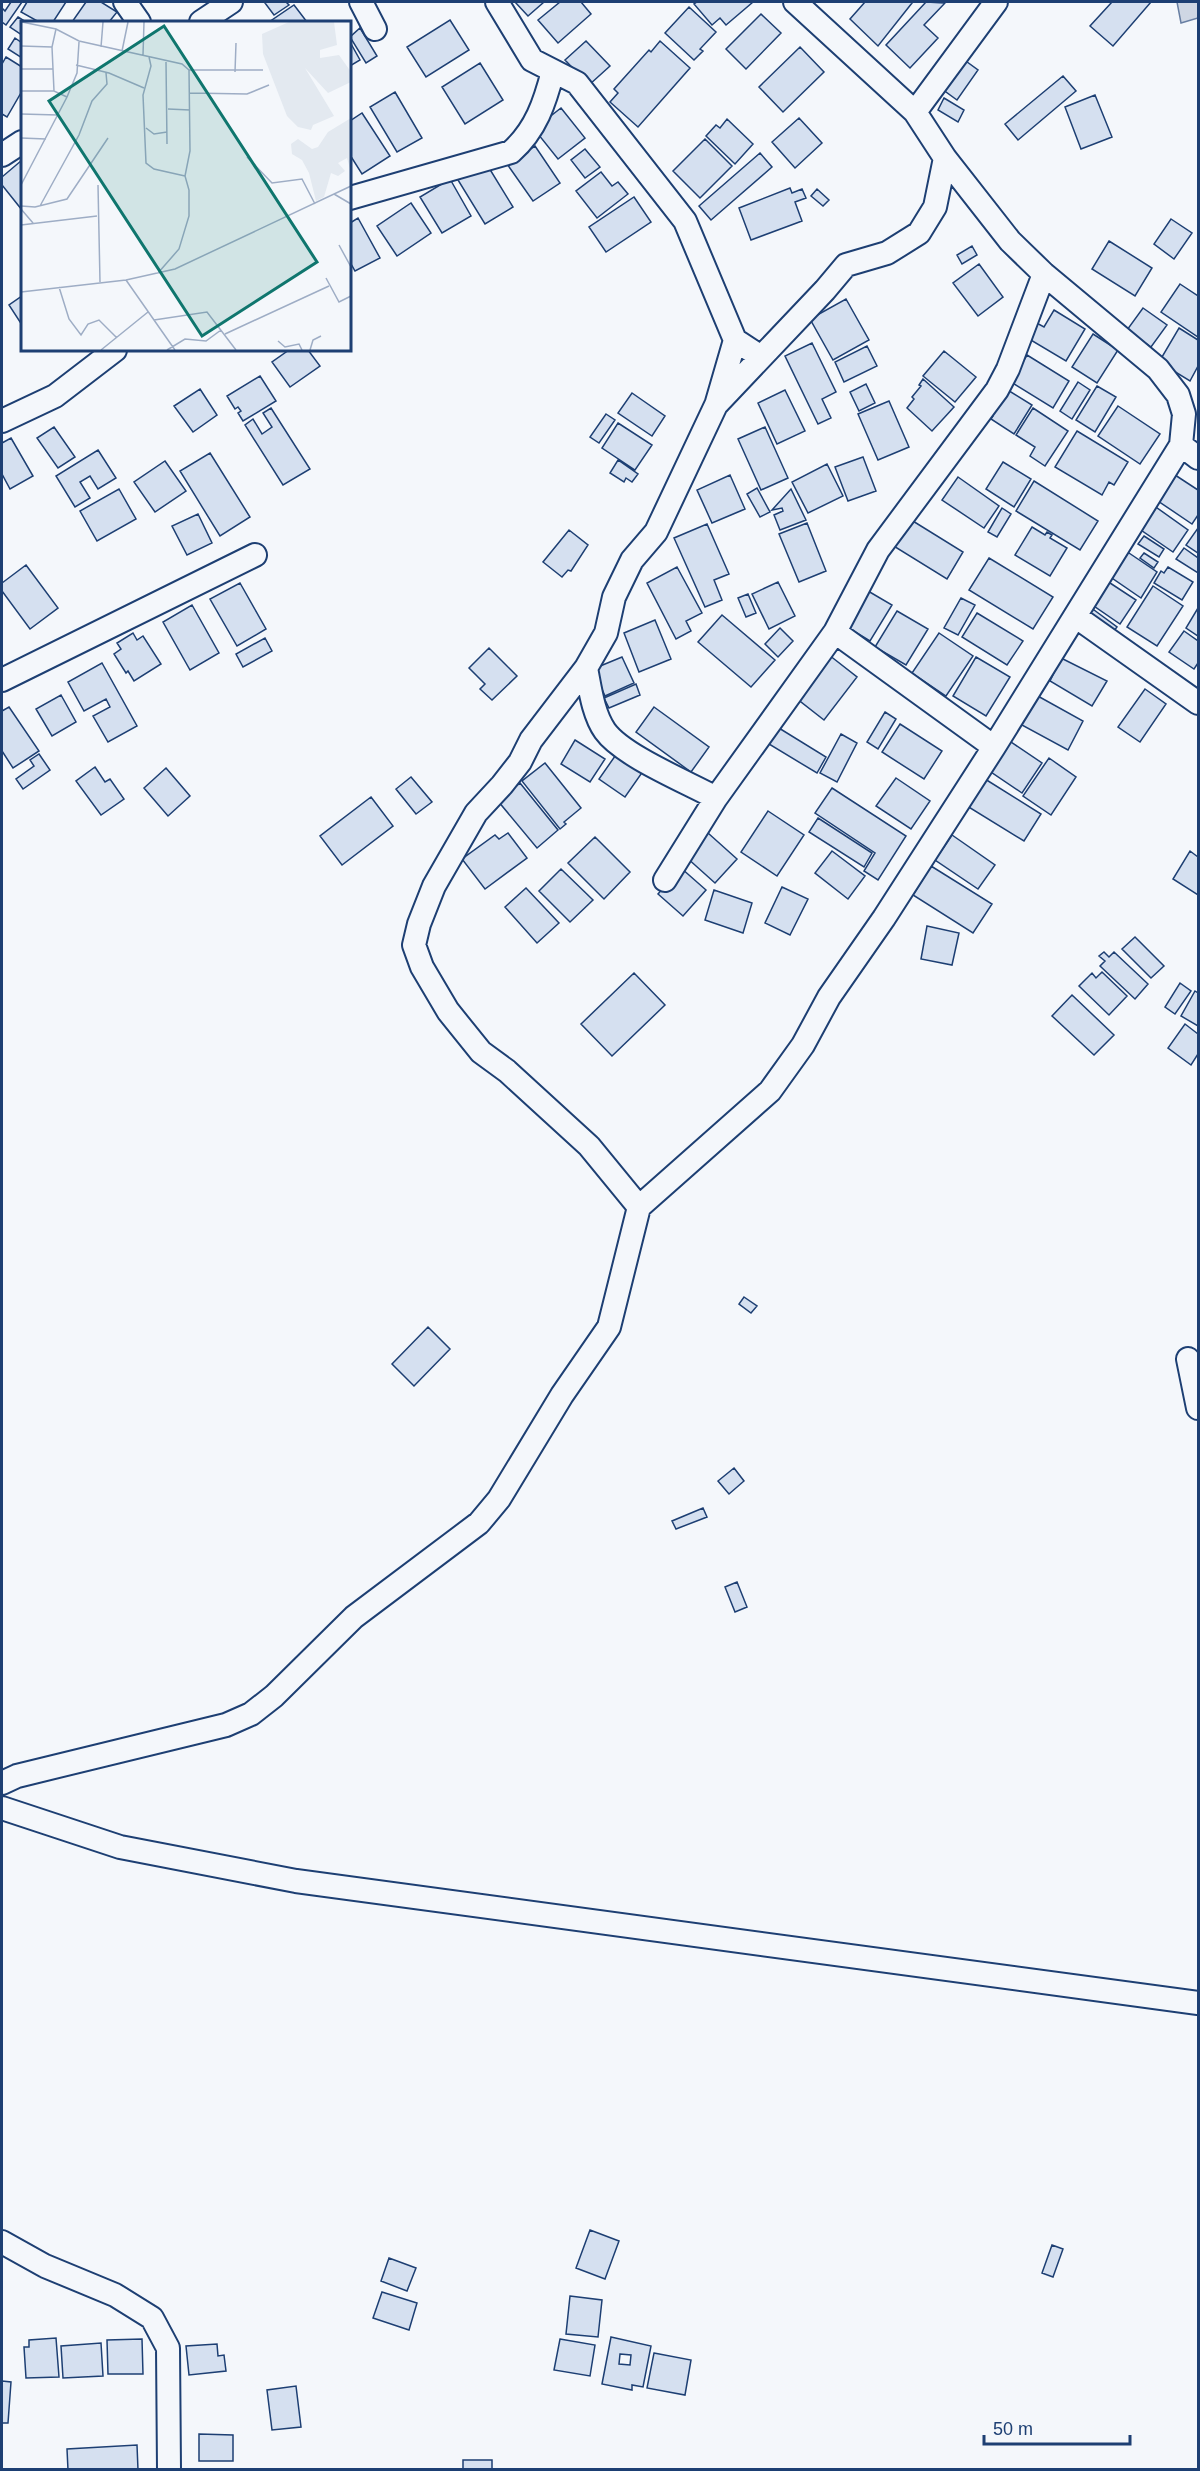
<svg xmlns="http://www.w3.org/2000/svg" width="1200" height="2471" font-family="Helvetica,sans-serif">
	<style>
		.water { fill: #cfd7e4; stroke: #687fa3; stroke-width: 1.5 }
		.building { fill: #d5e0f0; stroke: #1d3f73; stroke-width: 1.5; fill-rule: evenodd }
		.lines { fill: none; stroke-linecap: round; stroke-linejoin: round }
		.minor-casing { stroke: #1d3f73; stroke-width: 26 }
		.minor { stroke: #f4f7fb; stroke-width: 22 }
		.inset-road { fill: none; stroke: #9eadc5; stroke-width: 1.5 }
		.view { fill: #0f766e; fill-opacity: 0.15; stroke: #0f766e; stroke-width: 3 }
		.inset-edge { fill: none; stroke: #1d3f73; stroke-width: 3 }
	</style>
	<rect width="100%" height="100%" fill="#f4f7fb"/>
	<!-- water -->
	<path class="water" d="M1177,2h21v16l-17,5z"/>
	<!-- building -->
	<path class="building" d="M11,2h11l-16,23 -4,-3v-14l3,3z
		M27,2h39l-13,20h-14l-18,-10z
		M86,2h15l16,10 -8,10h-37z
		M267,2h19l3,3 -15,10 -9,-12z
		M515,2h29l-16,14z
		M560,2h21l10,12 -33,29 -20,-23z
		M697,2h56l-27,23 -6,-7 -8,7 -18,-21z
		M865,2h46l1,1 -34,43 -28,-27z
		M926,2l19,1 -21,22 14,13 -28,30 -24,-23z
		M1112,2h39l-38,44 -23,-20z
		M294,5l13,17h-38z
		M689,7l27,25 -16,17 3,2 -9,9 -29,-27z
		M761,14l20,19 -35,36 -20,-20z
		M18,17l8,5h-4v13l-12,-8z
		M450,20l19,30 -43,27 -19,-30z
		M360,28l17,28 -11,7 -16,-26z
		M15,38l7,5v15l-14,-9z
		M586,41l24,25 -21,19 -24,-25z
		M660,41l30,27 -52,59 -28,-25 8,-9 -4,-4 35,-39 2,2z
		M350,42l10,18 -10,6z
		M800,47l24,25 -41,40 -24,-25z
		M6,57l16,10v24l-15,26 -5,-3v-50z
		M963,59l15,11 -21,30 -15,-11z
		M480,63l23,37 -38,24 -23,-37z
		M1063,76l13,15 -58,49 -13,-16z
		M395,92l27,46 -25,14 -27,-45z
		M1095,95l17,42 -31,12 -16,-42z
		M944,98l20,12 -6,12 -20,-12z
		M561,108l24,30 -27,21 -24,-30z
		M362,113l28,43 -28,18 -12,-19v-34z
		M799,118l23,25 -27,25 -23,-26z
		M727,119l26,25 -18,20 -29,-28 10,-11 4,3z
		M705,139l27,27 -32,32 -27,-27z
		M535,146l25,37 -27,18 -26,-37z
		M585,149l15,18 -15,11 -14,-18z
		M760,153l12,14 -61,53 -12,-14z
		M22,160v50l-20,-25v-8z
		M486,163l27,44 -28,17 -27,-44z
		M601,172l11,14 6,-4 10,12 -31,24 -21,-27z
		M450,179l21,37 -29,17 -22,-36z
		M790,188l2,5 10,-4 4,9 -11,4 7,19 -51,19 -12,-32z
		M817,189l12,11 -6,6 -12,-10z
		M634,197l17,25 -45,30 -17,-25z
		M411,203l20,30 -34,23 -20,-30z
		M358,218l22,40 -25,13 -5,-9v-39z
		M1171,219l21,14 -18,26 -20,-15z
		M1109,241l43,27 -17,28 -43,-27z
		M972,246l5,9 -15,9 -5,-9z
		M979,264l24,33 -25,19 -25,-33z
		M1180,284l18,12v41l-37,-25z
		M22,296v29l-13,-20z
		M846,299l23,41 -36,20 -23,-41z
		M1143,308l24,17 -16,22 -24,-17z
		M1054,310l31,19 -19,32 -42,-25 9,-15 11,6z
		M1179,328l19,12v26l-8,15 -31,-19z
		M1093,334l25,16 -21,33 -25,-16z
		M812,343l24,49 -14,7 9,19 -13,6 -33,-68z
		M867,346l10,20 -33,16 -9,-20z
		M289,350h19l12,16 -30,21 -18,-25z
		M944,351l32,26 -21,25 -32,-26z
		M1027,355l42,26 -16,27 -42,-26z
		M260,376l16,25 -33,20 -5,-8 3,-2 -3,-4 -3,2 -8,-13z
		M923,379l31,28 -22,24 -25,-23 7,-9 -2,-2 9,-11 -2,-1z
		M1078,382l12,8 -18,29 -12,-8z
		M866,384l9,19 -16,8 -9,-19z
		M1097,386l19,11 -21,35 -19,-12z
		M200,389l17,26 -24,17 -19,-26z
		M1006,389l26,16 -18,29 -23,-15 2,-3 -3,-1z
		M785,390l20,41 -28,13 -19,-41z
		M632,393l33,23 -13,20 -34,-23z
		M889,401l20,46 -31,13 -20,-46z
		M1118,406l42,28 -20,30 -42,-28z
		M271,408l39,61 -27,16 -38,-60 8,-6 9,15 10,-7 -9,-14z
		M1033,408l35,23 -23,35 -15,-10 5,-9 -19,-12z
		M606,414l9,6 -16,23 -9,-6z
		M618,423l34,22 -17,25 -33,-22z
		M54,427l21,30 -17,11 -21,-30z
		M765,427l23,51 -27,12 -23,-51z
		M1077,431l51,31 -14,23 -5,-3 -7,13 -47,-28z
		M11,438l22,38 -23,13 -8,-15v-31z
		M98,450l18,28 -18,11 -8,-13 -10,6 10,16 -15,9 -19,-31z
		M210,453l40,64 -30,19 -40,-65z
		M863,457l13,34 -28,10 -13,-34z
		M618,460l20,14 -6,8 -6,-4 -2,4 -14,-9z
		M165,461l21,30 -31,21 -21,-30z
		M1003,462l28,17 -17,28 -28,-18z
		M827,464l16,32 -35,17 -16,-31z
		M1172,473l26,17v25l-6,9 -37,-25z
		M730,475l15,34 -33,14 -15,-33z
		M958,477l41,29 -15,22 -42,-28z
		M1034,481l64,40 -18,29 -64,-39z
		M757,488l13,24 -10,5 -13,-23z
		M119,489l17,30 -39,22 -17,-30z
		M791,489l15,31 -26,10 -6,-15 9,-4 -1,-3 -10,2z
		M1153,505l35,25 -15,22 -35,-24z
		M1002,508l9,6 -14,23 -9,-5z
		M198,514l14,29 -25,12 -15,-29z
		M908,518l55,34 -16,27 -55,-34z
		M807,523l19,48 -27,11 -20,-48z
		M707,524l22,50 -15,6 8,20 -17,7 -31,-69z
		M1032,527l13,8 2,-3 5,3 -2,3 17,10 -17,28 -35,-21z
		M1198,528v25l-12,-8z
		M569,530l19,15 -17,26 -3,-1 -6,7 -19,-15z
		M1144,536l20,13 -5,8 -21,-13z
		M1184,548l14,10v15l-22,-14z
		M1126,551l31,21 -16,26 -32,-22z
		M1144,553l14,9 -4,6 -14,-10z
		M989,558l64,39 -20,32 -64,-39z
		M26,565l32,43 -28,21 -28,-38v-8z
		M677,567l25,46 -16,8 5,10 -15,8 -29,-56z
		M1168,567l25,15 -11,18 -28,-17 7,-12 3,2z
		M1107,581l29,19 -16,24 -29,-20z
		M778,582l17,34 -26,13 -17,-35z
		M240,583l26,46 -29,17 -27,-47z
		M1153,586l30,20 -26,40 -30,-19z
		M868,591l24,14 -22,36 -23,-14z
		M748,594l8,19 -10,4 -8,-19z
		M961,598l14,7 -17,30 -14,-7z
		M192,605l27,48 -29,17 -27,-48z
		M1090,607l27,20 -6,8 -28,-19z
		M1198,608v28l-12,-8z
		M897,611l31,18 -22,36 -31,-18z
		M977,613l46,28 -16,24 -45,-28z
		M722,615l53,45 -24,27 -53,-45z
		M655,620l16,39 -32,13 -15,-39z
		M780,628l13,13 -15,16 -13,-13z
		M1184,631l14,10v22l-4,6 -25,-17z
		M133,633l4,7 6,-4 18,28 -27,17 -6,-10 -2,2 -12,-19 7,-5 -4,-6z
		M939,633l34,23 -27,40 -34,-23z
		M265,638l7,13 -29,16 -7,-13z
		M489,648l28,28 -25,24 -12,-11 5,-5 -16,-16z
		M829,655l28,22 -33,43 -28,-22z
		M622,657l12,26 -29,13 -12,-27z
		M976,657l34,20 -24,39 -33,-20z
		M1061,658l46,23 -15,25 -42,-25z
		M102,663l35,63 -29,16 -15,-26 17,-9 -4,-8 -22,12 -16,-29z
		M636,684l4,11 -31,13 -5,-10z
		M1145,689l21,15 -26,38 -22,-15z
		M61,695l15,27 -24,14 -16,-27z
		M1036,695l47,26 -15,29 -48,-26z
		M9,707l30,44 -26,17 -11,-17v-40z
		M654,707l55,40 -18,25 -55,-40z
		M885,712l11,7 -18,30 -11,-7z
		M900,724l42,27 -18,28 -42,-27z
		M774,725l52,32 -9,16 -53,-32z
		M841,734l16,9 -20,39 -17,-9z
		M575,740l30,19 -15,23 -29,-18z
		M1008,740l34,23 -20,30 -34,-23z
		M620,749l26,18 -21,30 -26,-18z
		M39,754l11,16 -27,19 -7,-10 18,-13 -4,-6z
		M1049,758l27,19 -25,38 -28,-19z
		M545,763l36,45 -17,14 2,2 -6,5 -38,-48z
		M95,767l10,15 5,-3 14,20 -23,16 -25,-34z
		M166,768l24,28 -22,20 -24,-28z
		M411,777l21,25 -16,12 -20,-25z
		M896,778l34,23 -19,28 -35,-23z
		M985,779l56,35 -17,27 -57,-35z
		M520,783l38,47 -21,18 -39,-47z
		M832,788l74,48 -28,44 -14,-9 11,-18 -60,-40z
		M371,797l22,29 -51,39 -22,-29z
		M768,811l36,24 -27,41 -36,-24z
		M818,818l54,35 -8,14 -55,-35z
		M508,833l19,25 -42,31 -23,-30 33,-24 4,4z
		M708,833l29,26 -22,24 -29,-26z
		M952,835l43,30 -17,24 -43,-29z
		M595,837l35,35 -26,27 -36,-36z
		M832,851l33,25 -17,23 -33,-26z
		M1190,851l8,6v38l-25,-16z
		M931,866l61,38 -19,29 -60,-38z
		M681,868l25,22 -23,26 -25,-22z
		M561,869l32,31 -23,22 -31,-31z
		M782,887l26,12 -18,36 -25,-12z
		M526,888l33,35 -22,20 -32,-36z
		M714,890l38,13 -9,30 -38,-13z
		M927,926l32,7 -7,32 -31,-6z
		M1135,937l29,29 -13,12 -29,-29z
		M1104,952l5,5 5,-5 34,32 -13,15 -35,-33 5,-5 -6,-5z
		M1102,972l25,24 -18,19 -30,-29 13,-13 4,5z
		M634,973l31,32 -53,51 -31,-32z
		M1180,983l11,8 -16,23 -10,-7z
		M1195,991l3,2v33l-17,-10z
		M1072,995l42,40 -20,20 -42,-39z
		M1185,1024l13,10v20l-7,11 -23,-17z
		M744,1297l13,9 -6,7 -12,-9z
		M428,1327l22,22 -36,37 -22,-22z
		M734,1468l10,13 -15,13 -11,-13z
		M703,1508l4,9 -31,12 -4,-8z
		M737,1582l10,25 -12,5 -10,-25z
		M590,2230l29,11 -14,38 -29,-11z
		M1052,2245l11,4 -10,28 -11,-4z
		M389,2258l27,10 -9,23 -26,-10z
		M382,2292l35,11 -8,27 -36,-12z
		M570,2296l32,4 -4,37 -32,-3z
		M611,2337l40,9 -8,41 -11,-2v5l-30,-6zM620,2354l11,1 -1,10 -11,-1z
		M56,2338l3,39 -33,1 -2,-31h5v-7z
		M142,2339l1,35h-35l-1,-34z
		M560,2339l35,6 -5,31 -36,-6z
		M101,2343l2,33 -40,2 -2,-32z
		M217,2344l1,12 6,-1 2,16 -37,4 -3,-29z
		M654,2353l37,7 -6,35 -38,-7z
		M2,2381l9,1 -3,41h-6z
		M296,2386l5,41 -29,3 -5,-40z
		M199,2434l34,1v26h-34z
		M137,2445l1,25h-70l-1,-21z
		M463,2460h29v10h-29z"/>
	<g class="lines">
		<!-- minor casing -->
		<g class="minor-casing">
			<path id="minor" d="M125,2l14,20
				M361,2l14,27
				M497,2l35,58 45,23 108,138 50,119 26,17
				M201,22l30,-20
				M915,112l81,-110
				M2,155l20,-13
				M350,198l161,-46c25,-22 34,-50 42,-81
				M717,402l18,-62
				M2,421l53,-25 60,-46
				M1181,445l17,13
				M1075,616l123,87
				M835,632l159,115
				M586,668c4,20 7,46 19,63 18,25 82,51 111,67
				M2,680l253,-125
				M665,880l51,-82 119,-166 43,-82 119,-160 11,-21 36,-95
				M639,1207l-50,-61 -82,-75 -26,-19 -33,-41 -26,-44 -8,-22 5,-21 15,-38 42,-73 26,-28 18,-23 11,-22 55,-72 20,-35 8,-36 18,-37 24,-28 60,-127 109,-115 21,-25 41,-12 32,-20 16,-26 10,-49
				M1188,1359l10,49
				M2,1783l15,-7 209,-51 25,-11 23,-18 80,-79 125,-94 20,-24 63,-104 47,-68 30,-120 131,-116 33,-46 26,-48 55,-79 110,-171 187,-302 3,-31 -6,-19 -20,-26 -114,-95 -34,-33 -65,-83 -30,-46 -120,-110
				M2,1808l118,39 176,34 902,122
				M2,2242l43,24 70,29 37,23 16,30 1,122"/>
		</g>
		<!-- minor -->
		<use href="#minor" class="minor"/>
	</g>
	<!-- overview -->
	<g transform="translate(21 21)">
		<rect width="330" height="330" fill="#f4f7fb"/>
		<path d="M268,1h45l3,23 -17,5v8l19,-3 12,17v10l-23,11 -23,-25 29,48 -21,9 -2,5 -13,-3 -11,-11 -24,-62 -1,-20zM330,97v54l-4,-14 -9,5 7,8 -7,5 -7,-3 -7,24 -8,4 -7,-28 -7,-13 -10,-6 -1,-10 7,-5 14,10 6,-2 10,-15z" fill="#e3e9f0"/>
		<path class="inset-road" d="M1,1l34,7 23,12 103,23 7,6h74M0,25l31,1M80,26l2,-25M101,30l6,-29M122,34l1,-33M128,36l2,9 -8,29 3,68 8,6 31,7M145,41l1,82M55,44l33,8 35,15M0,48h32M214,51l1,-29M0,70h33l13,6M33,70l-2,-44 4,-18M169,72l57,1 22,-9M147,88l22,1M0,93l37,1M125,107l8,6 13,-2M0,117l25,1M226,136l25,26 30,-4 13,25M0,164l46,-88 10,-24 2,-31M77,164l2,97M313,173l17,10M0,185l14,1 32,-8 41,-61M19,185l39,-71 13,-34 15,-17 -1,-11M0,188l12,14M0,204l76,-9M318,224l12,22M137,252l21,-24 10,-33v-26l-4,-14 5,-25 -1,-81M305,257l13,24 12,-6M105,259l49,70M38,266l10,32 12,16 7,-11 11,-4 18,18M0,271l105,-12 49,-11 176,-83M133,299l53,-8 29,38M204,313l104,-48M257,320l7,6 14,-3 3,6M80,329l47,-38M146,329l18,-11 21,2 15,-11M289,329l3,-10 8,-4"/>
		<path class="view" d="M143,5l153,236 -115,74 -153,-235z"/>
		<rect width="330" height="330" class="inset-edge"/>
	</g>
	<!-- border -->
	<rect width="1200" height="2471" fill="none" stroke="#1d3f73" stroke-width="6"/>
	<!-- scale -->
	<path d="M984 2435v9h146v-9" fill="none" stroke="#1d3f73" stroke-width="3"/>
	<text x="993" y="2435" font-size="18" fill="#1d3f73" stroke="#f4f7fb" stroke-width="4.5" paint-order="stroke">50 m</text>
</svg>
